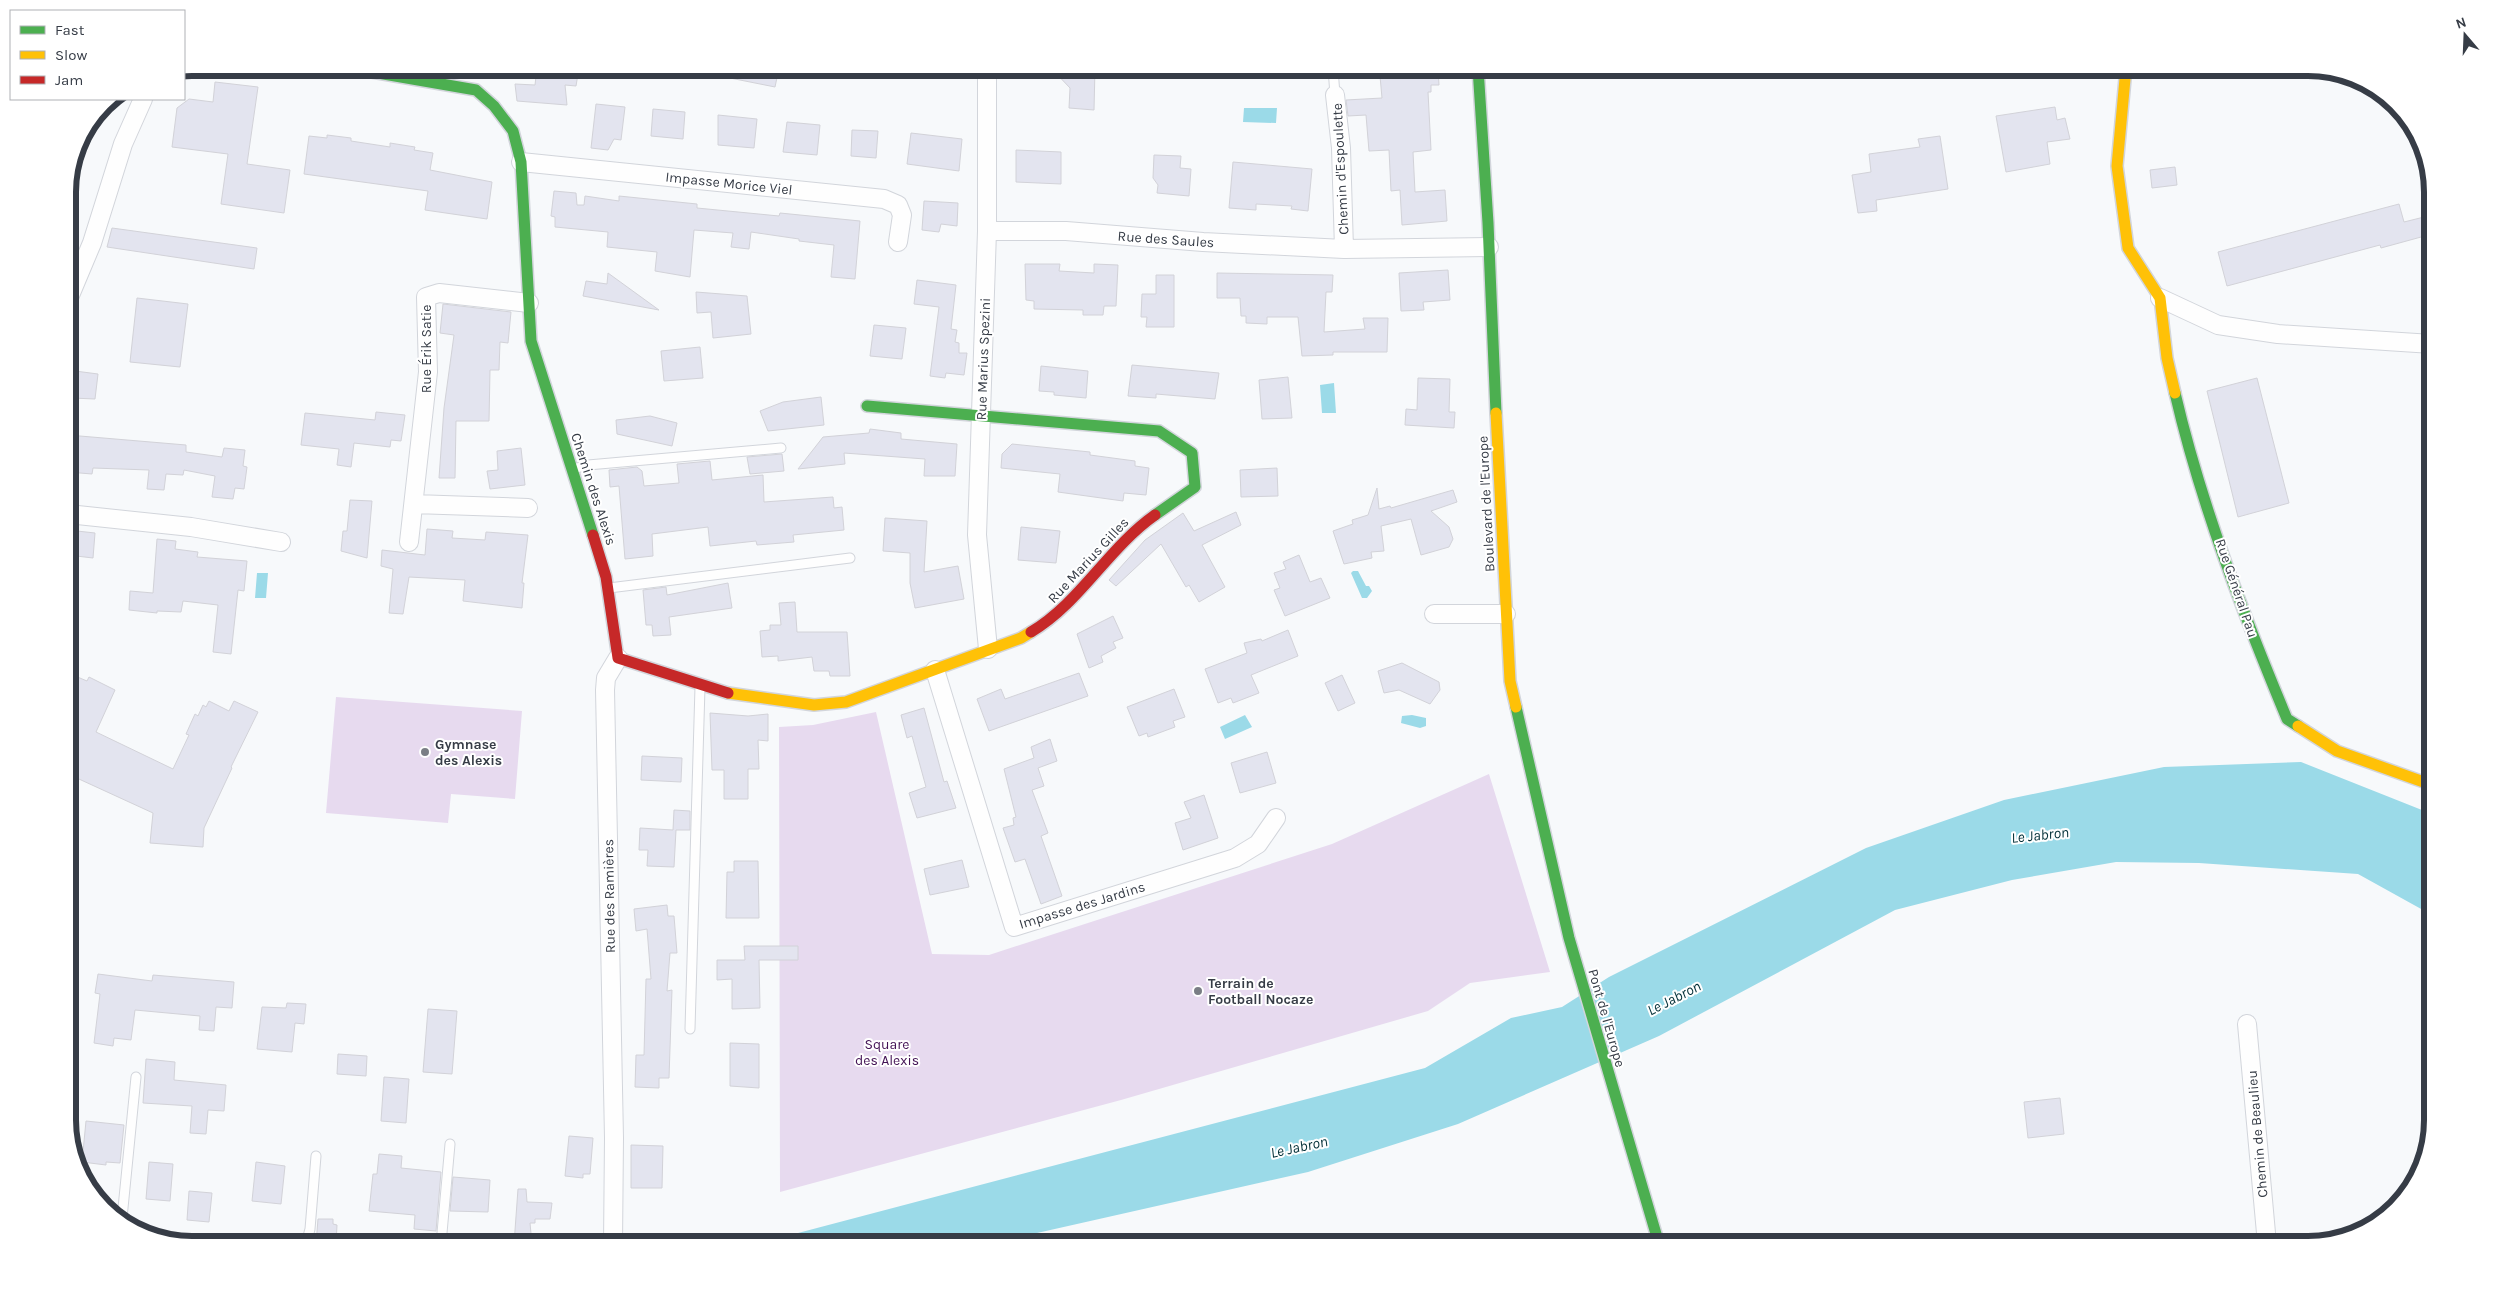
<svg xmlns="http://www.w3.org/2000/svg" width="2500" height="1312" font-family="Karla,sans-serif">
	<style>
		.green { fill: #e7daef }
		.water { fill: #9bdae8 }
		.building { fill: #e3e4ef; stroke: #d2d2d8 }
		.lines { fill: none; stroke-linecap: round; stroke-linejoin: round }
		.lane-casing { stroke: #d2d5db; stroke-width: 11 }
		.street-casing { stroke: #d2d5db; stroke-width: 20 }
		.fast-casing { stroke: #d2d5db; stroke-width: 14 }
		.slow-casing { stroke: #d2d5db; stroke-width: 14 }
		.jam-casing { stroke: #d2d5db; stroke-width: 14 }
		.lane { stroke: #fefefe; stroke-width: 9 }
		.street { stroke: #fefefe; stroke-width: 18 }
		.fast { stroke: #4caf50; stroke-width: 11 }
		.slow { stroke: #ffc107; stroke-width: 11 }
		.jam { stroke: #c62828; stroke-width: 11 }
		.poi-dot { fill: #7a7e85; stroke: #fff; stroke-width: 2 }
		.labels { text-anchor: middle; stroke-width: 4; stroke-linejoin: round; paint-order: stroke }
		.street-label { font-size: 14px; fill: #363c46; stroke: #fff }
		.poi-label { font-size: 14px; font-weight: bold; fill: #363c46; stroke: #fff; text-anchor: start }
		.park-label { font-size: 14px; fill: #421154; stroke: #fff }
		.water-label { font-size: 15px; font-style: italic; fill: #033038; stroke: #fff }
		.rim { fill: none; stroke: #363c46; stroke-width: 6 }
	</style>
	<rect width="100%" height="100%" fill="#f7f9fb"/>
	<!-- green -->
	<path class="green" d="M336,697l186,14 -7,88 -64,-5 -3,29 -122,-10z
		M876,712l56,242 57,1 343,-111 157,-70 61,198 -80,11 -42,28 -307,89 -341,92 -1,-465 34,-2z"/>
	<!-- water -->
	<path class="water" d="M1244,108h33l-1,15 -33,-1z
		M1334,383l2,30h-14l-2,-28z
		M1353,571h5l8,15h3l3,5 -5,7h-5l-11,-25z
		M257,573h11l-2,25h-11z
		M1245,715l7,12 -27,12 -5,-12z
		M1412,715l14,3v8l-6,2 -19,-5 1,-7z
		M2301,762l131,52v101l-74,-41 -159,-11 -83,-1 -104,18 -117,30 -236,126 -201,88 -150,48 -320,72h-232l669,-176 86,-50 51,-11 47,-30 257,-129 138,-48 160,-33z"/>
	<!-- building -->
	<path class="building" d="M537,68h42l-3,18 -11,-1 2,20 -50,-4 -2,-17 20,1z
		M716,68h63l-4,19 -60,-12z
		M1051,68h44l-1,42 -25,-2 1,-20z
		M1419,68h19l1,17h-8v7h-3l3,58 -18,2 2,40 30,-2 2,31 -45,4 -2,-35 -9,1 -2,-41 -20,1 -3,-36 -18,1 -2,-16 36,-2 -2,-22 20,-2v-3l19,-1z
		M215,82l43,5 -11,77 43,6 -6,43 -63,-9 7,-50 -56,-7 5,-39 12,-9 24,3z
		M596,104l29,3 -4,33 -7,-1 -6,11 -17,-2z
		M2055,107l2,13 8,-2 5,21 -23,3 3,22 -44,8 -10,-56z
		M653,109l32,3 -2,27 -32,-3z
		M718,115l39,4 -3,29 -36,-3z
		M787,122l33,3 -3,30 -34,-3z
		M852,130l26,1 -2,27 -25,-2z
		M911,133l51,6 -3,32 -52,-7z
		M327,135l24,3v3l39,6v-4l25,4 -1,3 19,3 -3,17 62,12 -5,37 -62,-9 3,-19 -124,-17 5,-38 18,2z
		M1940,136l8,53 -72,11 1,11 -19,2 -6,-38 19,-3 -2,-18 51,-7 -2,-8z
		M1016,150l45,2v32l-45,-2z
		M1154,155l27,1 -1,12 11,1 -2,27 -32,-3 1,-8 -5,-7z
		M1233,162l79,7 -4,42 -17,-2 1,-3 -36,-2v6l-27,-2z
		M2175,167l2,18 -25,3 -2,-18z
		M554,191l22,2 1,12h7l1,-9 34,5v-5l78,8v4l82,8 1,-3 80,8 -5,58 -24,-2 3,-32 -35,-4v-2l-48,-7 -2,17 -18,-2 2,-14 -39,-3 -4,47 -35,-6 2,-19 -50,-5 1,-15 -53,-5v-10l-4,-1z
		M924,201l34,2 -1,23 -16,-2 -2,8 -17,-2z
		M2399,204l5,18 28,-7v19l-51,14 -1,-3 -153,41 -9,-34z
		M112,228l145,20 -3,21 -147,-22z
		M1025,264h35l-1,7 35,2v-9l24,1 -2,41h-12l-1,9h-20v-5l-49,-1v-8l-8,-1z
		M1448,270l2,30 -27,2 1,8 -23,1 -2,-38z
		M608,273l51,37 -76,-14 3,-15 21,3z
		M1217,273l116,2 -1,17h-6l-2,40 41,-3 -2,-11h25l-1,34h-54v3l-31,1 -4,-39h-31v7l-21,-1v-7h-5l-1,-18h-23z
		M1156,275h18v52h-28l1,-10h-6l1,-23h14z
		M917,280l39,5 -5,44 6,1 -2,12 4,1v10h8l-3,22 -18,-2 -1,5 -15,-2 9,-69 -25,-3z
		M696,292l51,4 4,38 -38,4 -2,-26 -14,1z
		M137,298l51,6 -8,63 -50,-5z
		M443,304l68,8 -3,31 -8,-1 -1,28h-9l-1,51h-33l-1,57h-16l5,-70 10,-73 -14,-2z
		M874,325l32,3 -4,31 -32,-3z
		M700,347l3,31 -39,3 -3,-30z
		M1132,365l87,8 -4,26 -59,-5v4l-28,-2z
		M1041,366l47,5 -2,27 -32,-3v-3l-15,-1z
		M75,371l23,3 -3,25 -23,-1z
		M1288,377l4,41 -30,1 -3,-39z
		M1418,378l32,1 -1,33h6l-1,16 -49,-3 1,-16 11,1z
		M2257,378l32,125 -51,14 -31,-126z
		M821,397l3,28 -56,6 -8,-20 23,-9z
		M376,412l29,3 -4,26 -10,-1 -1,7 -36,-4 -3,24 -14,-2 2,-16 -38,-4 4,-32 70,7z
		M650,416l27,7 -5,23 -55,-12 -1,-14z
		M870,429l31,4v6l56,5 -2,32h-31l1,-17 -81,-6 1,11 -47,5 25,-32 46,-4z
		M68,435l118,10v7l36,5 2,-9 21,2 -2,16 4,1 -3,22 -9,-1 -2,11 -21,-2 3,-21 -31,-6 -1,5 -17,-1 -2,16 -17,-1 2,-19 -56,-2 -1,6 -24,-2z
		M1012,444l78,8v3l45,6v5l14,2 -3,27 -22,-2 -1,8 -65,-9 2,-18 -59,-6 1,-14z
		M521,448l4,37 -35,4 -3,-18 11,-1 -1,-19z
		M782,454l2,17 -34,3 -3,-17z
		M710,461l2,19 51,-5 1,27 69,-5 1,11 8,-1 2,23 -51,5 1,7 -37,3 -1,-4 -46,5 -2,-19 -56,7 1,22 -28,3 -6,-73 -9,1 -1,-17 28,-3 5,4 2,15 35,-3 -2,-19z
		M1277,468l1,28 -37,1 -1,-27z
		M1377,488l2,21 11,-3 1,2 62,-18 4,12 -26,9 18,16 4,12 -4,8 -28,8 -10,-36 -30,7 3,25 -13,1 1,6 -28,6 -11,-33 20,-7 -1,-4 16,-5z
		M350,500l22,1 -5,57 -26,-7 2,-20h4z
		M1236,512l5,13 -39,20 23,42 -26,15 -10,-17 -3,2 -25,-43 -45,42 -7,-6 36,-40 38,-27 11,18z
		M885,518l42,3 -3,51 34,-6 6,33 -49,9 -5,-25v-30l-27,-2z
		M1021,527l39,4 -4,32 -38,-3z
		M427,529l26,2 -1,7 33,2 1,-8 42,3 -6,48h2l-2,25 -59,-7 2,-21 -56,-3 -6,37 -14,-1 4,-44 -12,-3 1,-16 43,5z
		M68,530l27,3 -2,25 -25,-3z
		M157,539l19,2 -1,8 23,3 -1,5 50,4 -3,30 -6,-1 -7,64 -18,-2 5,-47 -35,-4 -2,11 -24,-1v2l-28,-3 1,-19 23,2z
		M1299,555l11,27 11,-4 9,20 -45,18 -11,-26 6,-2 -6,-15 12,-4 -3,-7z
		M728,583l4,25 -63,9 2,18 -18,1 -1,-11h-6l-3,-35 23,-3 1,8z
		M795,602l2,30h50l3,44h-20l-1,-5h-15l-2,-14 -34,4v-5l-16,1 -2,-26 10,-1v-5h11l-2,-22z
		M1113,616l10,22 -10,4 3,6 -15,8 2,6 -14,6 -12,-34z
		M1288,630l10,26 -47,19 8,18 -26,10 -2,-5 -13,5 -13,-34 42,-16 -3,-10 17,-4 1,2z
		M1402,663l37,19 1,8 -10,14 -31,-14 -15,3 -6,-22z
		M68,673l19,8 2,-4 26,13 -19,42 77,37 16,-34 -3,-1 9,-20 3,2 5,-11 3,2 3,-6 20,10 5,-10 24,11 -27,55 1,1 -28,60 -1,19 -53,-4 3,-30 -85,-39z
		M1079,673l9,23 -99,35 -12,-32 24,-10 4,10z
		M1342,675l13,28 -17,8 -13,-28z
		M1174,689l11,28 -12,4 2,6 -27,10 -1,-4 -8,3 -12,-29z
		M924,708l20,74 3,-1 9,27 -39,10 -8,-25 17,-6 -14,-51 -5,2 -6,-23z
		M710,713l38,3 20,-2v27l-10,-1 1,29h-11v30h-24v-29h-12z
		M1050,739l7,22 -19,7 6,18 -12,4 16,43 -7,3 21,60 -21,8 -16,-45 -10,3 -12,-34 11,-3 -1,-7 3,-1 -12,-48 30,-11 -3,-11z
		M1267,752l9,31 -36,10 -9,-30z
		M642,756l40,2 -1,24 -40,-2z
		M1204,795l14,43 -35,12 -8,-27 16,-5 -7,-16z
		M674,810l16,1v19h-14l-2,37 -27,-1 1,-16h-9l1,-22 33,2z
		M962,860l7,27 -39,8 -6,-26z
		M734,861h24l1,57h-33l1,-46h7z
		M667,905l1,11h6l3,37h-7l-3,38 5,-1 -3,88h-10v10l-24,-1 1,-32h8l2,-76h5l-4,-50 -11,2 -2,-22z
		M744,946h54v14h-39l1,48 -28,1v-30l-15,1v-20h28z
		M98,974l54,7 1,-6 81,7 -2,26 -16,-1 -2,24 -15,-1 1,-14 -65,-6 -4,30 -17,-2 -1,8 -19,-3 6,-49 -5,-1z
		M287,1003l19,1 -2,20 -9,-1 -3,29 -35,-3 5,-42 24,1z
		M428,1009l29,2 -5,63 -29,-2z
		M730,1043l29,1v44l-29,-2z
		M338,1054l29,2 -1,20 -29,-2z
		M146,1059l29,3 -1,18 52,5 -2,26 -16,-1 -2,24 -16,-1 2,-27 -49,-3z
		M384,1077l25,2 -3,44 -25,-2z
		M2060,1098l4,36 -36,4 -4,-36z
		M86,1121l38,4 -4,38 -14,-1v3l-24,-3z
		M569,1136l24,2 -3,36h-7v4l-18,-2z
		M631,1145l32,1 -1,42h-31z
		M379,1154l23,2 -1,12 40,4 -5,59 -22,-2 1,-14 -46,-4 4,-37h4z
		M149,1162l24,2 -3,37 -24,-2z
		M256,1162l29,4 -4,38 -29,-3z
		M453,1177l37,3 -2,32 -38,-1z
		M518,1189h8l1,13 25,1 -2,16h-15v4h-5l2,21h-18z
		M189,1191l23,2 -3,29 -22,-2z
		M318,1219h15v5l4,1 -1,19h-20z"/>
	<g class="lines">
		<!-- lane casing -->
		<g class="lane-casing">
			<path id="lane" d="M1333,68l2,27
				M573,469l15,-4 193,-17
				M609,588l241,-30
				M690,1029l10,-342
				M122,1218l14,-141
				M306,1244l4,-15 6,-73
				M441,1244l9,-100"/>
		</g>
		<!-- street casing -->
		<g class="street-casing">
			<path id="street" d="M987,68v163l-10,304 11,114
				M1335,95l6,53 3,101 145,-2
				M521,162l363,37 14,6 4,10 -4,27
				M987,231h79l137,11 141,7
				M2160,298l58,27 60,9 154,10
				M68,300l24,-57 31,-99 20,-45
				M414,504l114,4
				M68,514l123,13 90,15
				M409,542l19,-170 -2,-75 13,-4 90,10
				M1434,614h72
				M935,670l79,257 221,-69 23,-14 18,-26
				M2247,1024l20,220
				M613,1244l1,-106 -9,-448 1,-12 12,-20"/>
		</g>
		<!-- fast casing -->
		<g class="fast-casing">
			<path id="fast" d="M349,68l127,22 18,16 19,25 8,31 10,179 62,194
				M1478,68l10,155 8,190
				M2175,393c26,112 68,220 112,326l11,7
				M867,406l292,25 33,22 3,34 -40,28
				M1516,707l53,231 90,306"/>
		</g>
		<!-- slow casing -->
		<g class="slow-casing">
			<path id="slow" d="M2126,68l-9,98 11,82 32,50 7,60 8,35
				M1496,413l14,268 6,26
				M728,693l86,12 32,-3 175,-64 10,-6
				M2298,726l39,25 95,34"/>
		</g>
		<!-- jam casing -->
		<g class="jam-casing">
			<path id="jam" d="M593,535l13,42 12,81 110,35
				M1031,632c49,-29 77,-84 124,-117"/>
		</g>
		<!-- lane -->
		<use href="#lane" class="lane"/>
		<!-- street -->
		<use href="#street" class="street"/>
		<!-- fast -->
		<use href="#fast" class="fast"/>
		<!-- slow -->
		<use href="#slow" class="slow"/>
		<!-- jam -->
		<use href="#jam" class="jam"/>
	</g>
	<!-- markers -->
	<g class="poi-dot">
		<circle cx="425" cy="752" r="5"/>
		<circle cx="1198" cy="991" r="5"/>
	</g>
	<g class="labels">
		<!-- street labels -->
		<g class="street-label">
			<text transform="translate(1340 169) rotate(-93)" y="5">Chemin d'Espoulette</text>
			<text transform="translate(729 183) rotate(6)" y="5">Impasse Morice Viel</text>
			<text transform="translate(1166 239) rotate(4)" y="5">Rue des Saules</text>
			<text transform="translate(426 349) rotate(-90)" y="5">Rue Érik Satie</text>
			<text transform="translate(983 359) rotate(-88)" y="5">Rue Marius Spezini</text>
			<text transform="translate(594 489) rotate(72)" y="5">Chemin des Alexis</text>
			<text transform="translate(1486 504) rotate(-93)" y="5">Boulevard de l'Europe</text>
			<text transform="translate(1088 560) rotate(-47)" y="5">Rue Marius Gilles</text>
			<text transform="translate(2237 588) rotate(71)" y="5">Rue Général Pau</text>
			<text transform="translate(609 896) rotate(-91)" y="5">Rue des Ramières</text>
			<text transform="translate(1082 905) rotate(-17)" y="5">Impasse des Jardins</text>
			<text transform="translate(1607 1018) rotate(74)" y="5">Pont de l'Europe</text>
			<text transform="translate(2257 1134) rotate(-95)" y="5">Chemin de Beaulieu</text>
		</g>
		<!-- poi labels -->
		<g class="poi-label">
			<text x="435" y="749">Gymnase<tspan x="435" dy="16">des Alexis</tspan></text>
			<text x="1208" y="988">Terrain de<tspan x="1208" dy="16">Football Nocaze</tspan></text>
		</g>
		<!-- park labels -->
		<g class="park-label">
			<text x="887" y="1049">Square<tspan x="887" dy="16">des Alexis</tspan></text>
		</g>
		<!-- water labels -->
		<g class="water-label">
			<text transform="translate(2040 835) rotate(-6)" y="5">Le Jabron</text>
			<text transform="translate(1674 998) rotate(-27)" y="5">Le Jabron</text>
			<text transform="translate(1299 1147) rotate(-12)" y="5">Le Jabron</text>
		</g>
	</g>
	<!-- crop -->
	<path d="M0 0H2500V1312H0ZM192 76H2308A116 116 0 0 1 2424 192V1120A116 116 0 0 1 2308 1236H192A116 116 0 0 1 76 1120V192A116 116 0 0 1 192 76Z" fill="#fff" fill-rule="evenodd"/>
	<path class="rim" d="M192 76H2308A116 116 0 0 1 2424 192V1120A116 116 0 0 1 2308 1236H192A116 116 0 0 1 76 1120V192A116 116 0 0 1 192 76Z"/>
	<!-- legend -->
	<rect x="10" y="10" width="175" height="90" fill="#ffffff" stroke="#afb1b5"/>
	<rect x="20" y="26" width="25" height="8" fill="#4caf50" stroke="#afb1b5"/>
	<text x="55" y="35" font-size="15" fill="#363c46">Fast</text>
	<rect x="20" y="51" width="25" height="8" fill="#ffc107" stroke="#afb1b5"/>
	<text x="55" y="60" font-size="15" fill="#363c46">Slow</text>
	<rect x="20" y="76" width="25" height="8" fill="#c62828" stroke="#afb1b5"/>
	<text x="55" y="85" font-size="15" fill="#363c46">Jam</text>
	<!-- north arrow -->
	<g transform="translate(2465 35) rotate(341)" stroke="#ffffff" stroke-width="4" paint-order="stroke">
	<path d="M0-4L9 19L0 12L-9 19Z" fill="#363c46"/>
	<text y="-8" font-size="14" font-weight="bold" text-anchor="middle" fill="#363c46">N</text>
	</g>
</svg>
